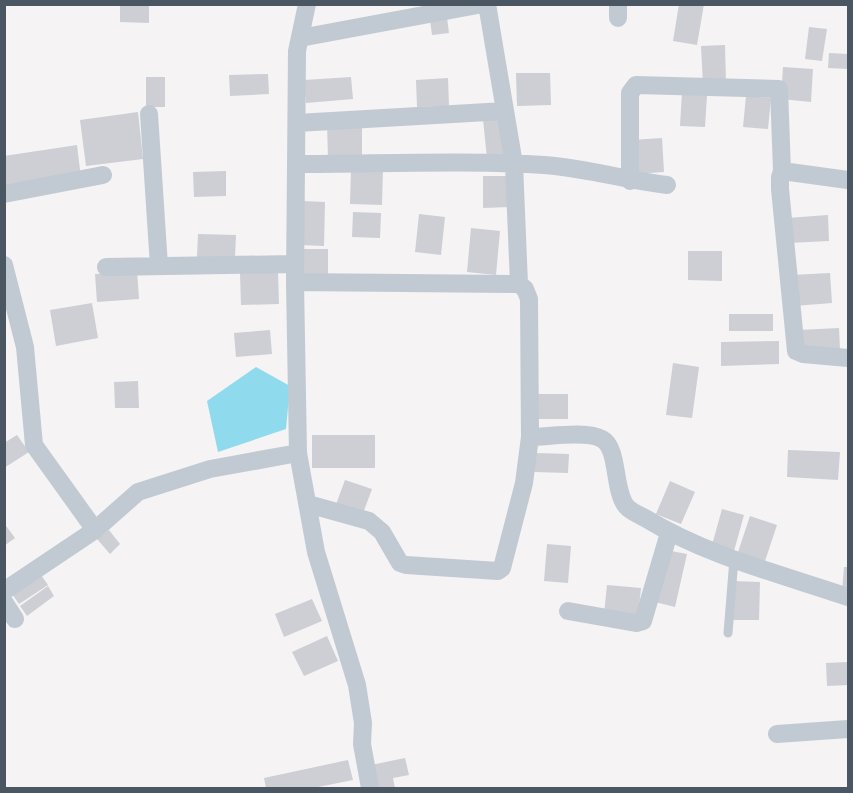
<svg xmlns="http://www.w3.org/2000/svg" width="853" height="793" font-family="Jost,sans-serif">
	<style>
		.water { fill: #90daee }
		.building { fill: #cdcfd5 }
		.lines { fill: none; stroke-linecap: round; stroke-linejoin: round }
		.service { stroke: #c1cad2; stroke-width: 9 }
		.minor { stroke: #c1cad2; stroke-width: 18 }
	</style>
	<rect width="100%" height="100%" fill="#f5f3f3"/>
	<!-- water -->
	<path class="water" d="M256,367l34,19 -4,43 -68,23 -11,-51z"/>
	<!-- building -->
	<path class="building" d="M120,4h29v19l-29,-1z
		M679,4h25l-7,41 -24,-4z
		M447,18l2,15 -17,2 -2,-15z
		M809,27l18,2 -5,32 -17,-2z
		M725,45l1,39 -23,1 -2,-39z
		M829,53l19,1v15l-20,-1z
		M783,67l30,2 -2,33 -30,-3z
		M516,73h34l1,32 -34,1z
		M268,74l1,20 -39,2 -1,-21z
		M146,77h19v30h-19z
		M351,77l2,22 -47,4 -2,-23z
		M448,78l1,28 -32,1 -1,-27z
		M682,93l25,2 -2,32 -25,-1z
		M746,96l25,2 -3,31 -25,-2z
		M138,112l5,47 -57,7 -6,-46z
		M503,117l4,40 -20,2 -4,-40z
		M362,121v37l-34,1 -1,-37z
		M662,138l2,34 -30,2 -2,-34z
		M77,145l4,33 -77,12v-34z
		M351,168h32l-1,37 -32,-1z
		M226,171v25l-32,1 -1,-25z
		M483,176h29v31l-29,1z
		M302,201l23,1 -1,44 -24,-1z
		M353,212l28,1 -1,25 -28,-1z
		M419,214l26,3 -4,38 -26,-3z
		M828,215l1,26 -41,2 -1,-25z
		M471,228l29,3 -4,44 -29,-3z
		M198,234l38,1 -1,23 -38,-1z
		M299,249h29v29h-29z
		M688,251h34v30l-34,-1z
		M137,271l2,28 -42,3 -2,-28z
		M278,272l1,32 -38,1 -1,-32z
		M830,273l2,30 -38,3 -3,-31z
		M92,303l6,35 -42,8 -6,-36z
		M729,314h44v17h-44z
		M839,328l1,21 -41,1 -1,-20z
		M270,330l2,24 -36,3 -2,-24z
		M779,341v23l-58,2v-24z
		M673,363l26,4 -7,51 -26,-3z
		M138,381l1,27h-24l-1,-26z
		M533,394h35v25h-35z
		M17,435l12,17 -25,16v-25z
		M312,435h63v33h-63z
		M788,450l52,2 -2,28 -51,-3z
		M535,453l34,1 -1,19 -34,-1z
		M345,480l27,9 -10,27 -27,-9z
		M670,481l25,11 -14,32 -25,-10z
		M722,509l22,6 -10,36 -22,-6z
		M750,516l27,9 -13,39 -27,-9z
		M4,523l11,15 -11,8z
		M109,530l11,14 -10,10 -13,-15z
		M547,544l24,2 -3,37 -24,-2z
		M666,550l21,4 -12,53 -20,-5z
		M844,567h4v25l-6,-1z
		M39,572l9,13 -29,19 -9,-13z
		M732,581l28,1 -1,38h-27z
		M607,585l34,3 -3,29 -34,-3z
		M48,586l6,10 -27,20 -7,-10z
		M312,599l10,22 -38,16 -9,-23z
		M327,636l11,25 -34,15 -12,-24z
		M848,662v23l-21,1 -1,-23z
		M405,758l4,17 -16,3 2,10h-19l-5,-23z
		M348,760l5,20 -40,8h-47l-2,-10z"/>
	<g class="lines">
		<!-- service -->
		<path class="service" d="M728,633l6,-74"/>
		<!-- minor -->
		<path class="minor" d="M487,4l27,160 5,120
			M618,18v-14
			M300,38l183,-34
			M149,114l10,152
			M297,123l208,-12
			M296,164c82,0 168,-4 248,1 41,3 82,15 123,20
			M848,180l-66,-9 -2,6v12l16,162 7,3 45,4
			M630,181v-88l6,-8 143,4 3,82
			M4,194l99,-19
			M4,265l21,82 9,98 61,85
			M106,267l189,-3
			M295,282l224,2 6,5 4,10 1,138c17,0 57,-7 72,2 17,9 11,50 24,67 4,5 13,9 19,12 62,38 135,56 203,79
			M298,453l-3,-171 2,-231 10,-47
			M308,504l61,17 13,11 18,31 6,2 92,6 4,-3 22,-85 6,-46
			M4,591l91,-61 43,-38 72,-23 88,-16 18,99 41,133 6,38 -1,21 8,44
			M4,602l11,17
			M568,611l68,12 7,-2 26,-88
			M777,734l71,-5"/>
	</g>
	<!-- border -->
	<rect width="853" height="793" fill="none" stroke="#4a5661" stroke-width="12"/>
</svg>
